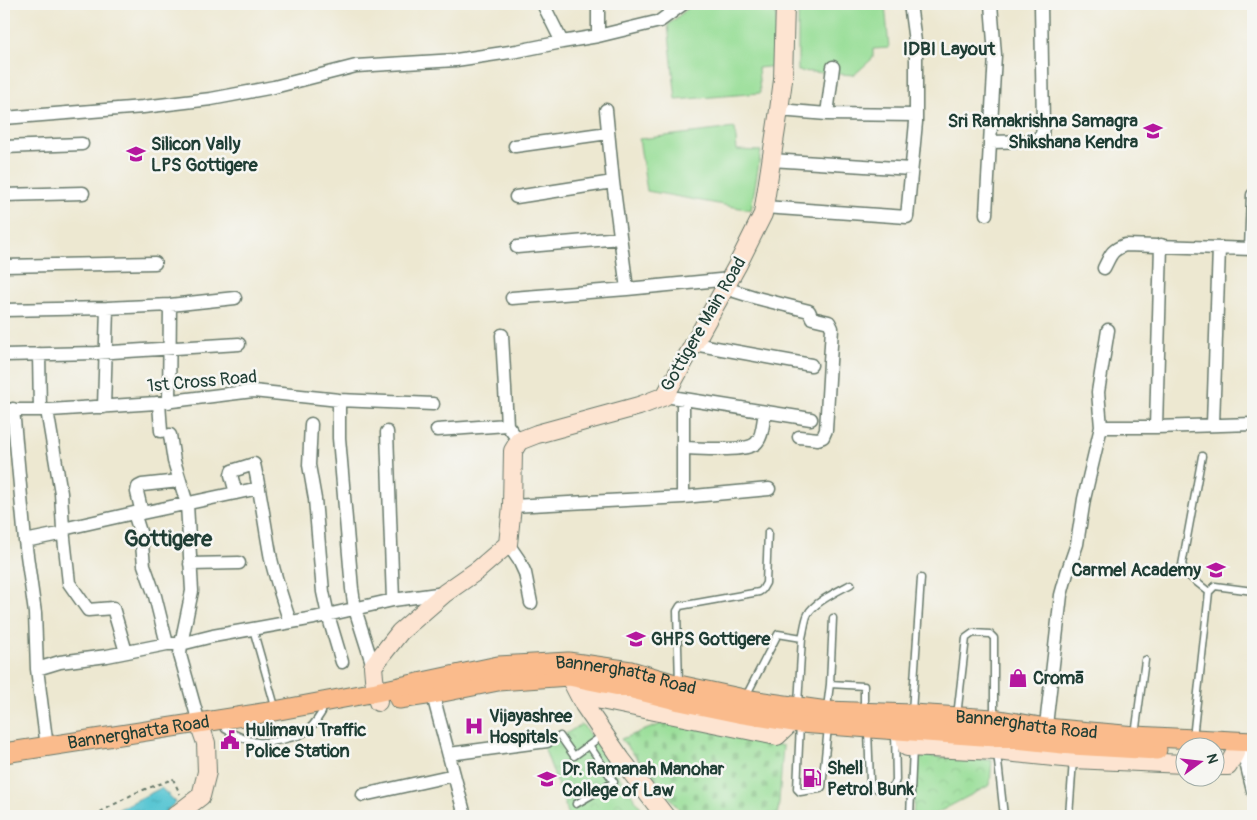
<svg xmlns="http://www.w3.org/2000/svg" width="1257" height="820" font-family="Pangolin,sans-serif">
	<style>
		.green { fill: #98de97; stroke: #5c8e66 }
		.cemetery { fill: url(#cemetery-stones); stroke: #5c8e66 }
		.park { fill: url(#park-crowns); stroke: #5c8e66 }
		.water { fill: url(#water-ripples); stroke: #3c8284 }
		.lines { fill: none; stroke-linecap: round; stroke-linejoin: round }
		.lane-casing { stroke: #67796b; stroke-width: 9 }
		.street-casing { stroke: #67796b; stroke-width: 15 }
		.secondary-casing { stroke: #67796b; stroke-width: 20 }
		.primary-casing { stroke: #67796b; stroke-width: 21 }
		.path { stroke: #67796b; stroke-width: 2; stroke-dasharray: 4 4; stroke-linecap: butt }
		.lane { stroke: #fff; stroke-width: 6 }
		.street { stroke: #fff; stroke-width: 12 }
		.secondary { stroke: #fde4d1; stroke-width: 18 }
		.primary { stroke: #fabb8c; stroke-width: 19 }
		.labels { text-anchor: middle; stroke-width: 5; stroke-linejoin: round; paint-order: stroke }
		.poi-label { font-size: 18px; font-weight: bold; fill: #1f3d34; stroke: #f6f6f2; text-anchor: start }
		.street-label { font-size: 18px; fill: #1f3d34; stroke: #f6f6f2 }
		.neighbourhood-label { font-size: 19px; font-weight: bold; fill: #1f3d34; stroke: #f6f6f2 }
		.district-label { font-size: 22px; font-weight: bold; fill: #1f3d34; stroke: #f6f6f2 }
	</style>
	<defs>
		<pattern id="cemetery-stones" width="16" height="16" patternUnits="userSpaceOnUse" patternTransform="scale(1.25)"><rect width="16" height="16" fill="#98de97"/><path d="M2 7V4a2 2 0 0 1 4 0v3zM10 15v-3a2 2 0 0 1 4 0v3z" fill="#83bf83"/></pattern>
		<pattern id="park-crowns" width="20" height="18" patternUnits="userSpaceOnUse" patternTransform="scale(1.25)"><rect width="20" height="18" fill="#98de97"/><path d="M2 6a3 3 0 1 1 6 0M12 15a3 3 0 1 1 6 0" fill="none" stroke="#83bf83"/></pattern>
		<pattern id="water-ripples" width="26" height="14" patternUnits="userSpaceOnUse" patternTransform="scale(1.25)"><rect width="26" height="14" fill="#5ac6d3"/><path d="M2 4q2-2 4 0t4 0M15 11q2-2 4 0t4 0" fill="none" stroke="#4aa2ac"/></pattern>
	</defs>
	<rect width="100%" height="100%" fill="#f6f6f2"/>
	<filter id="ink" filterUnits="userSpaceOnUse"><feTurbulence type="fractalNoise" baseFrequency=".02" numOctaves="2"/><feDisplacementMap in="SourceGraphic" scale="10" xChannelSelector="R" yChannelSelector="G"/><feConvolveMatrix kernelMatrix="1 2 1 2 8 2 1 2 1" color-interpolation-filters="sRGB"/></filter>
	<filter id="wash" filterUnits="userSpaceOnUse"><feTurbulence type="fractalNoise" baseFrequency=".0096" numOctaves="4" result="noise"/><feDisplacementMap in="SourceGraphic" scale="20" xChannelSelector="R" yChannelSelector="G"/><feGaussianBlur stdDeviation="1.12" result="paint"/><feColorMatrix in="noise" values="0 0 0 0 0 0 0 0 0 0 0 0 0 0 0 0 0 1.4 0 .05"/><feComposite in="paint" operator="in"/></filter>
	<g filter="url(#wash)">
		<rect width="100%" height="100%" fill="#ede8d1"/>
		<!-- green -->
		<path class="green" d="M693,4h83l1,62 -19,2 2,25 -84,7 -8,-75z
			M798,4h87l4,44 -16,1v9l-19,17 -56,-4z
			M735,128l2,22 24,1 -10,59 -104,-19 -8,-52z"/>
		<!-- cemetery -->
		<path class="cemetery" d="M667,722l116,24 -5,70h-96l-2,-6 -59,-71z"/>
		<!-- park -->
		<path class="park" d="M582,724l65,92h-78l-25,-69z
			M916,756l76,4 -2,25 -59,31h-18z"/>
		<!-- water -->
		<path class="water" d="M161,788l15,14 -15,14h-56z"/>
	</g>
	<g filter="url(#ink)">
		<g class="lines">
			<!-- lane casing -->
			<g class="lane-casing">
				<path id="lane" d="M1202,456l-20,109 8,12 19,15
					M833,618l-3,66 34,2v25
					M253,629l23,81
					M679,684l-2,-73 3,-5 79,-14 3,-2 4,-7 2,-51
					M745,698l33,-64 24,4c2,-7 3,-19 6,-24 6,-12 32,-24 43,-30
					M798,704l4,-66
					M827,708l3,-24
					M912,712l9,-134
					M957,716l9,-78 7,-5 17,1 4,4v78
					M800,724l-3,65 3,3 20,-3 2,-2 6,-60
					M225,729c24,14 37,17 64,9 5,-1 11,-2 15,-5 8,-5 13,-13 18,-21
					M868,731l2,50 2,5 5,3
					M1135,735l10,-75
					M560,736l14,20 29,-21
					M1193,738l16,-146 6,-6 38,5
					M997,753l7,63
					M890,788l4,-3 2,-5 -1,-48
					M576,804l38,-22 -25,-37
					M910,816l3,-68
					M1069,816l4,-56"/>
			</g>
			<!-- street casing -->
			<g class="street-casing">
				<path id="street" d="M543,4l19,38 36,-6 62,-15 23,-17
					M598,4v32
					M606,110l7,72 14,107
					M779,110l48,4 89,1
					M827,114l6,-47
					M4,118l139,-11 68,-8 63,-12 82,-21 100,-6 61,-9 45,-9
					M990,142l44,-1 8,-6 1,-9 -2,-122
					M515,146l93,-13
					M4,147l78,-3
					M771,160l140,9
					M4,195l79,-2
					M516,197l97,-15
					M764,207l143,10 9,-95v-73l-6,-45
					M986,214l9,-159 -4,-51
					M517,247l103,-9
					M1251,249l2,-54
					M4,266l151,-3
					M1104,268c7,-13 6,-17 21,-23l128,4
					M725,288l32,10 52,13 3,7 17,4 3,6 -6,102 -3,7 -5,2 -19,-2
					M512,298l115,-9 103,-10
					M4,310l103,-2 63,-3 65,-7
					M502,335l5,90
					M694,344l117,21
					M39,354l1,56
					M4,355l92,-2 143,-9
					M665,396l146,23
					M683,399v98
					M339,400v38l13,151 3,20 18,57
					M169,402l1,-97
					M159,403l2,28
					M104,407l3,-99
					M13,409l12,132 10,72 2,56 10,78
					M4,410h46l106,-7 97,-12 86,9 94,4
					M47,410l14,83 2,36 6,54 19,27 25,-2 13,44
					M311,424l-2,41 6,34 8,93 5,23 14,47
					M1213,424l6,-176
					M1101,427h55l97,-3
					M1156,427l5,-182
					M437,430l70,-5 12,16
					M387,432l6,168
					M170,435l4,26 13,43 5,87 -11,53 -1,11 19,68
					M683,448c15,0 66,5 74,-6 6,-7 6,-21 8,-30
					M236,493l-5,-18 1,-4 22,-7c7,31 11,63 17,95 5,21 12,42 19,63
					M512,506l171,-9 86,-8
					M142,513l-5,-21 1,-5 4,-2 37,-4
					M63,529l71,-16
					M25,541l39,-8
					M508,544l11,16 6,13 6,30
					M190,564l49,-1
					M167,644l-12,-48 -11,-31 -3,-30 -7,-22h8l117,-25
					M37,669l23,-7 47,-6 60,-12h14l32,-8 101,-18 79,-18 52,-7
					M431,688l34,128
					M1045,734l16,-139 6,-22 10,-29 7,-45 17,-72 -3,-35 10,-62
					M1241,742l12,49
					M449,754l98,-13
					M363,795l91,-20"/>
			</g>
			<!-- secondary casing -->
			<g class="secondary-casing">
				<path id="secondary" d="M568,665l1,11 15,29 37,54 44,57
					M587,679l9,20 181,37 15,-14
					M378,702l-4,-24 -1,-12 27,-34 45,-39 33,-23 30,-26 4,-38 1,-55 6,-10 18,-7 102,-28 26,-10 72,-130 26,-52 16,-104 4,-30 2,-76
					M904,731l3,16 89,4 77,8 111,5
					M1214,766h14l7,-13
					M175,816l26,-20 6,-24 -1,-29 -7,-20"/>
			</g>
			<!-- primary casing -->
			<g class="primary-casing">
				<g id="primary">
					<path d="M399,699l34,-5 65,-13 71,-5 60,12 51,13 58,12 62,10 196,14 76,8 85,5"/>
					<path id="s1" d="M4,753l265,-41 107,-20 122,-26 70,-4 63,9 48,14 65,14 83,12 85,3 82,5 52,9 89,8 118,6"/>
				</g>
			</g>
			<!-- path -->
			<path class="path" d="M93,816l42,-23 38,-14 7,15"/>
			<!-- lane -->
			<use href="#lane" class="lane"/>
			<!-- street -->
			<use href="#street" class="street"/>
			<!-- secondary -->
			<use href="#secondary" class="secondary"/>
			<!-- primary -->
			<use href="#primary" class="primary"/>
		</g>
	</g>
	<!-- icons -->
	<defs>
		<g id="school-bare" transform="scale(1.5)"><path d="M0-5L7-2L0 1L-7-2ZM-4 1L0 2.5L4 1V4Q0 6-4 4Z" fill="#b5179e" stroke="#f6f6f2" stroke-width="2.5" paint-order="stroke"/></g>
		<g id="shop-bare" transform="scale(1.5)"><path d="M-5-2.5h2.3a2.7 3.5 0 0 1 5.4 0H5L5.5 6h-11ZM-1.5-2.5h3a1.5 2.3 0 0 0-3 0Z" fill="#b5179e" stroke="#f6f6f2" stroke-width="2.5" paint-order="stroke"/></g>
		<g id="hospital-bare" transform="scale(1.5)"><path d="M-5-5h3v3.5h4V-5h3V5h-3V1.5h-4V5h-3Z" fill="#b5179e" stroke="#f6f6f2" stroke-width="2.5" paint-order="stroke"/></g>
		<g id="civic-bare" transform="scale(1.5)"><path d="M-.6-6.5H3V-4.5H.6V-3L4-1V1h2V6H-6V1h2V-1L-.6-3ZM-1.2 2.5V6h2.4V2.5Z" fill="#b5179e" stroke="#f6f6f2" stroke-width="2.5" paint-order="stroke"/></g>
		<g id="fuel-bare" transform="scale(1.5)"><path d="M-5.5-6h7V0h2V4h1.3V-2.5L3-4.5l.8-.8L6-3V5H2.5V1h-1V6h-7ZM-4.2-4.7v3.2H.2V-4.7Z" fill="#b5179e" stroke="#f6f6f2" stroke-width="2.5" paint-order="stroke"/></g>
		<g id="university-bare" transform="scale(1.5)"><path d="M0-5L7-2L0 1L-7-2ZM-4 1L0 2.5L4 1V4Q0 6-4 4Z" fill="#b5179e" stroke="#f6f6f2" stroke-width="2.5" paint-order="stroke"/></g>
	</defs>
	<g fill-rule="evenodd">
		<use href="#school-bare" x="1153" y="131"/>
		<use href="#school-bare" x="136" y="154"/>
		<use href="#school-bare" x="1216" y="570"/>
		<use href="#school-bare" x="636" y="639"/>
		<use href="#shop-bare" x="1018" y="678"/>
		<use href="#hospital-bare" x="474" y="726"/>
		<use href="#civic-bare" x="230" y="740"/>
		<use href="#fuel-bare" x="812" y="778"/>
		<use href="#university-bare" x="547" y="779"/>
	</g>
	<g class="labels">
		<!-- poi labels -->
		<g class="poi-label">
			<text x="1138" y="127" text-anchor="end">Sri Ramakrishna Samagra<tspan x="1138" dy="21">Shikshana Kendra</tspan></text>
			<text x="151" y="150">Silicon Vally<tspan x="151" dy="21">LPS Gottigere</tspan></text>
			<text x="1201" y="576" text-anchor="end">Carmel Academy</text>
			<text x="651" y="645">GHPS Gottigere</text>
			<text x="1033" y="684">Cromā</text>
			<text x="489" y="722">Vijayashree<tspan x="489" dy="21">Hospitals</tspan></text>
			<text x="245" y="736">Hulimavu Traffic<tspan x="245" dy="21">Police Station</tspan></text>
			<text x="827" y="774">Shell<tspan x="827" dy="21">Petrol Bunk</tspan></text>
			<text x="562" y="775">Dr. Ramanah Manohar<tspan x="562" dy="21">College of Law</tspan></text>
		</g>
		<!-- street labels -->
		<g class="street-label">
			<text transform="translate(703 324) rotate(-60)" y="6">Gottigere Main Road</text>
			<text transform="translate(202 381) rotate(-5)" y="6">1st Cross Road</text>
			<text dy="6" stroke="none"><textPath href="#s1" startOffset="631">Bannerghatta Road</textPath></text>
			<text dy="6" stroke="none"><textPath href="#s1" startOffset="1036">Bannerghatta Road</textPath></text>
			<text dy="6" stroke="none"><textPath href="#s1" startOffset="136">Bannerghatta Road</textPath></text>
		</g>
		<!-- neighbourhood labels -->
		<g class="neighbourhood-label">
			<text x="949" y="55">IDBI Layout</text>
		</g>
		<!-- district labels -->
		<g class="district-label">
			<text x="168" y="546">Gottigere</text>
		</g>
	</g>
	<!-- margin -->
	<rect width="1257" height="820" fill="none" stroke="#f6f6f2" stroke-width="20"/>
	<!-- north arrow -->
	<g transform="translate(1200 762) rotate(75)"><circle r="24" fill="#f6f6f2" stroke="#a0aca6"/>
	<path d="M0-4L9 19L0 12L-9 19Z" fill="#b5179e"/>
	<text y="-8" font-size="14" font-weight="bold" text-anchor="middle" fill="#1f3d34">N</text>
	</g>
</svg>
